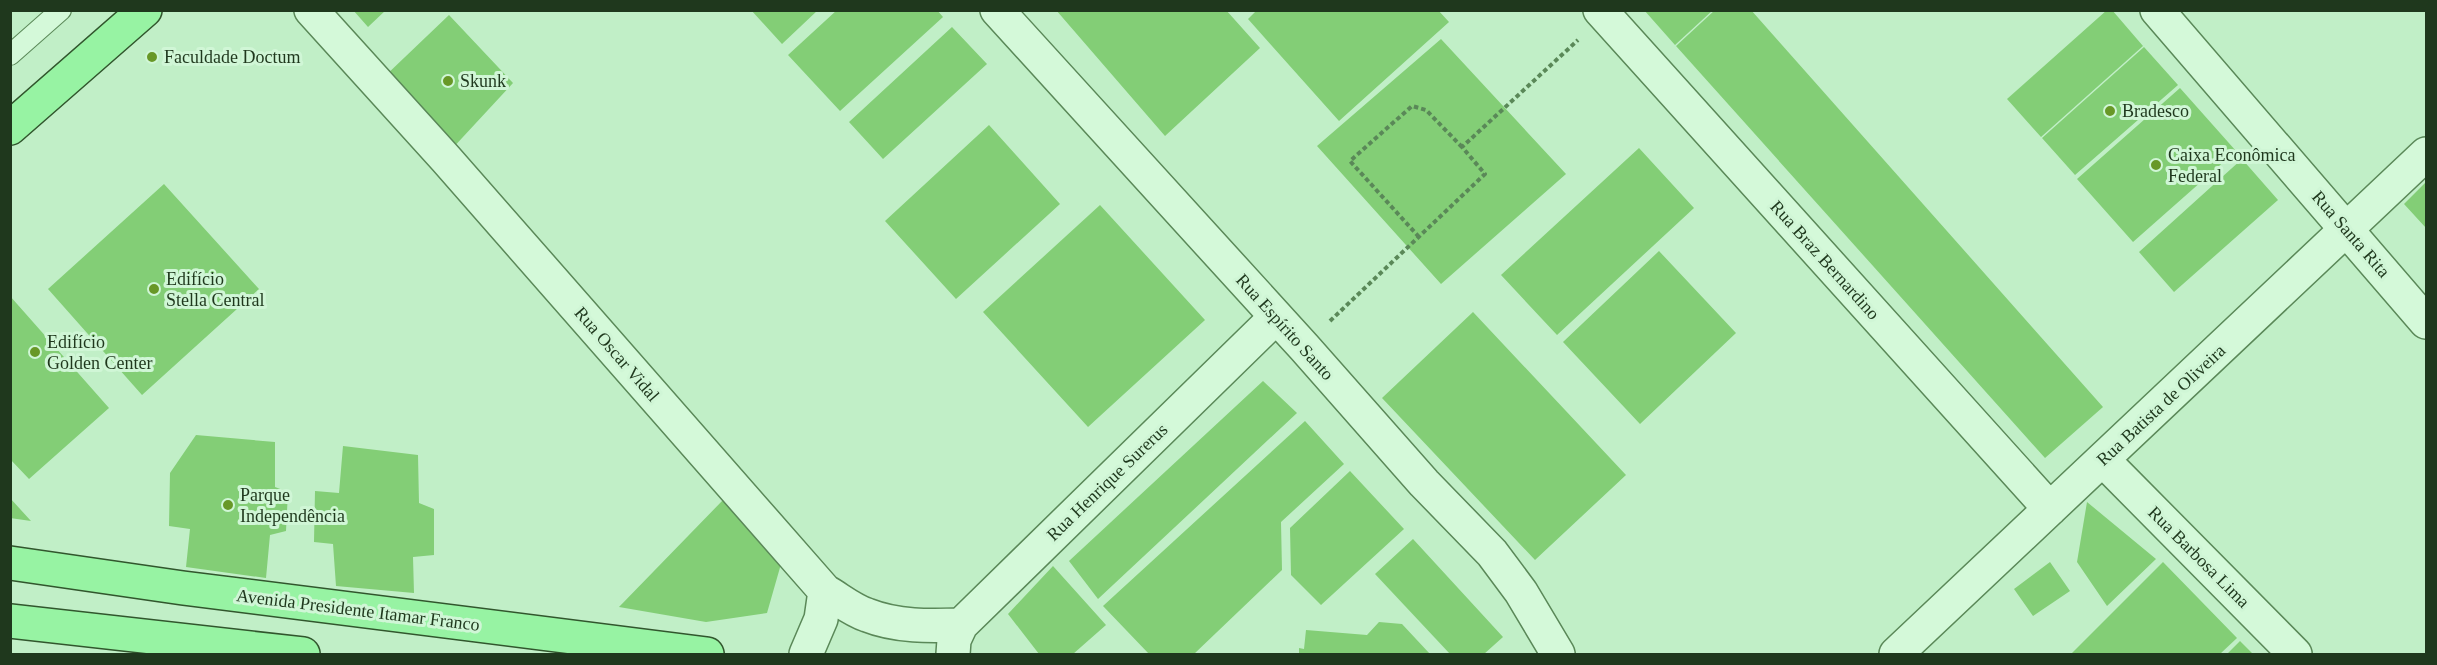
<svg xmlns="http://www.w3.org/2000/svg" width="2437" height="665" font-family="Georgia,serif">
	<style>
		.building { fill: #83ce76 }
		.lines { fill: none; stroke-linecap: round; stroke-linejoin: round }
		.service-casing { stroke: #5a8858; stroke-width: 22 }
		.minor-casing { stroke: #5a8858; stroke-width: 36 }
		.tertiary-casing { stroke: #5a8858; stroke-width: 36 }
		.primary-casing { stroke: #31562d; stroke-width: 36 }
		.path { stroke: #5a8858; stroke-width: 4; stroke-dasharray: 4.5 3; stroke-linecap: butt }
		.service { stroke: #d4f9d9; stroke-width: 20 }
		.minor { stroke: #d4f9d9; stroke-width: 33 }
		.tertiary { stroke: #d4f9d9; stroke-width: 33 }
		.primary { stroke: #97f3a3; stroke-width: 33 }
		.poi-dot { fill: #689827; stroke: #d0f6d6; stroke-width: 2 }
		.labels { text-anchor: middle; stroke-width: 6; stroke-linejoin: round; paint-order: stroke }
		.poi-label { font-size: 18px; fill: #1f381d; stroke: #d0f6d6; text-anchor: start }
		.street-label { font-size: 18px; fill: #1f381d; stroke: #d0f6d6 }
	</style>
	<rect width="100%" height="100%" fill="#c1efc7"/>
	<!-- building -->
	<path class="building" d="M353,10h33l-18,17z
		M751,10h67l-36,34z
		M837,10h100l6,7 -103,94 -52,-56z
		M1056,10h170l34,38 -95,88z
		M1257,10h181l11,12 -110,99 -91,-102z
		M1644,10h69l-38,35z
		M1715,10h36l352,397 -58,51 -369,-412z
		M2107,10h5l31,36 -102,91 -34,-38z
		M449,15l64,68 -63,68 -67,-73z
		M952,27l35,37 -104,95 -34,-37z
		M1441,39l125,135 -125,110 -124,-138z
		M2144,47l34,38 -103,90 -33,-37z
		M2180,88l56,63 -103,91 -56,-63z
		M989,125l71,79 -104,95 -71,-78z
		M1639,148l55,60 -137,127 -56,-60z
		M2242,159l36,41 -104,92 -35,-40z
		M2426,182v46l-22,-24z
		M164,184l95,105 -117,106 -94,-106z
		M1100,205l105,115 -117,107 -105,-115z
		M1659,251l77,82 -96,91 -77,-82z
		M10,296l99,112 -80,71 -19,-20z
		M1473,312l153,163 -91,85 -153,-162z
		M1263,381l34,32 -199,186 -29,-38z
		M1305,421l39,43 -63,58 1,48 -88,84h-45l-46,-48z
		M196,435l79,7v45l13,5 -2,39 -16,4 -4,43 -80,-11 4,-38 -21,-3 1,-53z
		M343,446l75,9 1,48 15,6v46l-21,2 1,36 -78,-7 -3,-42 -19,-2 1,-51 24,2z
		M1350,471l54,58 -83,76 -30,-30 -1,-47z
		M10,498l21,23 -21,-3z
		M723,500l58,64 -14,49 -61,9 -87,-15z
		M2087,502l69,57 -49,47 -30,-44z
		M1413,539l90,98 -19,17h-34l-75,-80z
		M2050,562l20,29 -37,25 -19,-27z
		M2163,562l74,76 -17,16h-149z
		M1053,566l53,59 -33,29h-34l-31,-40z
		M1379,622l23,2 28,30h-131v-6l5,1 2,-19 61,5z
		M2240,641l13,13h-26z"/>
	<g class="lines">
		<!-- service casing -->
		<g class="service-casing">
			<path id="service" d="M10,55l51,-45"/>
		</g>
		<!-- minor casing -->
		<g class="minor-casing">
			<path id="minor" d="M311,10l135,149 379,432c14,8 27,19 42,24 30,12 63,11 94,10
				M1600,10l450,499
				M2103,460l192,194
				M806,654l15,-35 4,-28
				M953,654l1,-14 7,-15 315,-308
				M1896,654l530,-500"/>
		</g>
		<!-- tertiary casing -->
		<g class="tertiary-casing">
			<path id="tertiary" d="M997,10l307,337 120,136 68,70 29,39 37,62
				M2157,10l269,312"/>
		</g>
		<!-- primary casing -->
		<g class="primary-casing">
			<path id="primary" d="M10,128l135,-118
				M10,563l173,25 524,66
				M10,621l293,33"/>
		</g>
		<!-- path -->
		<path class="path" d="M1419,237l-69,-76 62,-55 14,4 36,37
			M1330,321l155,-147 -23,-27 116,-107"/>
		<!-- service -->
		<use href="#service" class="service"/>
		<!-- minor -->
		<use href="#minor" class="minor"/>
		<!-- tertiary -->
		<use href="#tertiary" class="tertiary"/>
		<!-- primary -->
		<use href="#primary" class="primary"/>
	</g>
	<!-- markers -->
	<g class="poi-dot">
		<circle cx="152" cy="57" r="6"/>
		<circle cx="448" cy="81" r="6"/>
		<circle cx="2110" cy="111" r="6"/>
		<circle cx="2156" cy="165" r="6"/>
		<circle cx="154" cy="289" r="6"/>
		<circle cx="35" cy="352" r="6"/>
		<circle cx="228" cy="505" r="6"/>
	</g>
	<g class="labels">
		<!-- poi labels -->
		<g class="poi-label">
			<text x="164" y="63">Faculdade Doctum</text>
			<text x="460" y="87">Skunk</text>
			<text x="2122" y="117">Bradesco</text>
			<text x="2168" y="161">Caixa Econômica<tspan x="2168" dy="21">Federal</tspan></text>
			<text x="166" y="285">Edifício<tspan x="166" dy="21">Stella Central</tspan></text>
			<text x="47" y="348">Edifício<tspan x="47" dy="21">Golden Center</tspan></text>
			<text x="240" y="501">Parque<tspan x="240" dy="21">Independência</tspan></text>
		</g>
		<!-- street labels -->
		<g class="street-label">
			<text transform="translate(2351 234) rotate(49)" y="6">Rua Santa Rita</text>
			<text transform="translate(1825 260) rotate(48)" y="6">Rua Braz Bernardino</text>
			<text transform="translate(1285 327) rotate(48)" y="6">Rua Espírito Santo</text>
			<text transform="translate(617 354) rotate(49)" y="6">Rua Oscar Vidal</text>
			<text transform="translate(2161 405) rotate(-43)" y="6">Rua Batista de Oliveira</text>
			<text transform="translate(1107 482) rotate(-44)" y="6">Rua Henrique Surerus</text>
			<text transform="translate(2199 557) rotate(45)" y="6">Rua Barbosa Lima</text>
			<text transform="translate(358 610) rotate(7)" y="6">Avenida Presidente Itamar Franco</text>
		</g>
	</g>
	<!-- border -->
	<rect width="2437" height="665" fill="none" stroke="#1f381d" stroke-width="24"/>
</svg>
